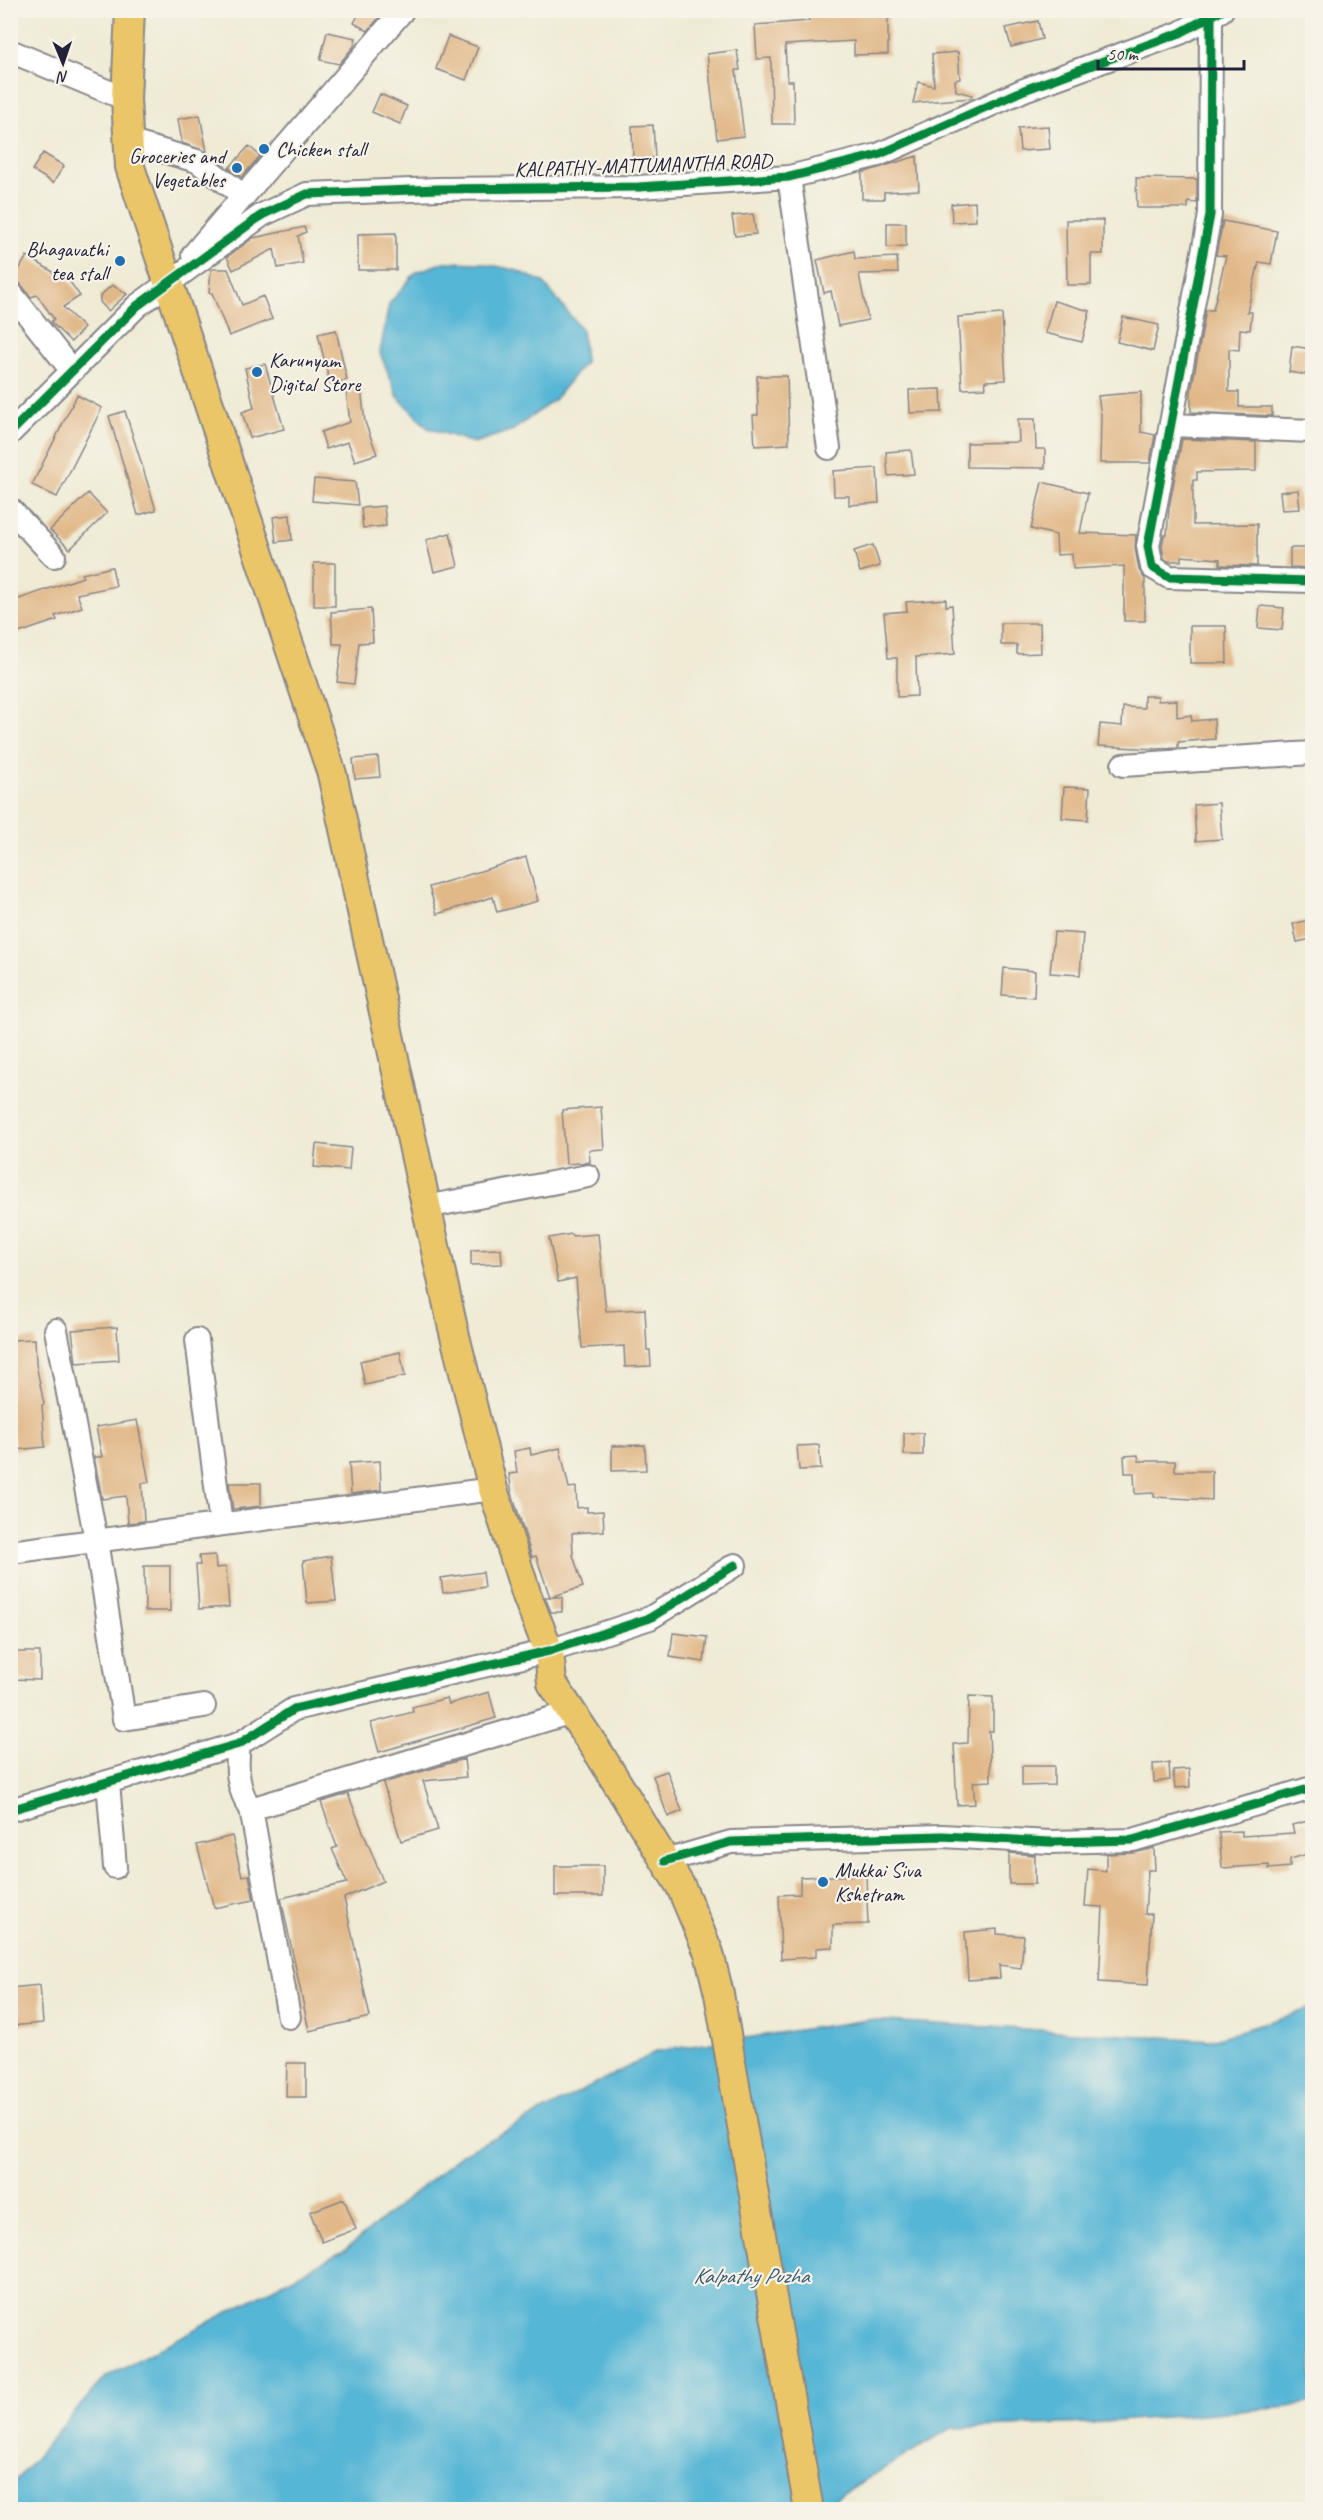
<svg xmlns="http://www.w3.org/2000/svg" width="1323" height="2520" font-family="Caveat,sans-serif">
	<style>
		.water { fill: #57b6d5; stroke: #3c6c88; stroke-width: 1.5 }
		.building { fill: #e1b888 }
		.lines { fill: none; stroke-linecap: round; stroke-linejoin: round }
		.minor-casing { stroke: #888688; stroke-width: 26 }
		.major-casing { stroke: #888688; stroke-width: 32 }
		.minor { stroke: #fff; stroke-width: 22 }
		.major { stroke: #ebc669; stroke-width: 28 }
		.cycleway-casing { stroke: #f7f3e8; stroke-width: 13 }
		.cycleway { stroke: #00873e; stroke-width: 9 }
		.poi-dot { fill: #1f6fb2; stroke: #f7f3e8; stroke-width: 2 }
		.labels { text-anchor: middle; stroke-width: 4.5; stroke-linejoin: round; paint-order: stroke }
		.poi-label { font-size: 21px; fill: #22223b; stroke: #f7f3e8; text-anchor: start }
		.street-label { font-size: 21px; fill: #22223b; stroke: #f7f3e8 }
		.water-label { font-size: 22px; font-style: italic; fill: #355671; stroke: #f7f3e8 }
	</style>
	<rect width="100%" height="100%" fill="#f7f3e8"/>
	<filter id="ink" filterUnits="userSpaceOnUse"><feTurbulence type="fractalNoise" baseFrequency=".0167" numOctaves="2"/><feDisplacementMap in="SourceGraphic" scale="12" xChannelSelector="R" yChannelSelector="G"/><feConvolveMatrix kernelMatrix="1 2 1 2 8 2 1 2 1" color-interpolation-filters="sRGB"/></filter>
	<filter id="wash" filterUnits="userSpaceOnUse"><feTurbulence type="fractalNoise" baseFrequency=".008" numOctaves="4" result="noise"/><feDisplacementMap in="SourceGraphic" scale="24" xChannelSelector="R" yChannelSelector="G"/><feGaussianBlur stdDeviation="1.35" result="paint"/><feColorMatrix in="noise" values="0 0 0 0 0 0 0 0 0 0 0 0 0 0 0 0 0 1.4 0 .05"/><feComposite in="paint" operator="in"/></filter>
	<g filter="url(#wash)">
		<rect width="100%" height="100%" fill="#efebd5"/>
		<!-- water -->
		<path class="water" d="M444,262l37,1 34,7 28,12 39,48 3,32 -31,38 -41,30 -39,13 -46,-15 -30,-31 -18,-44 9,-49 26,-31z
			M1312,2008v394l-23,5 -198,16 -140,5 -134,81 -806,1v-24l94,-109 240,-127 117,-96 196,-103 209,-31 345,20z"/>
		<g id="blocks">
			<!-- building -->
			<path class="building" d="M361,10h24l-17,21 -14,-8z
				M808,10l80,1v43l-34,1v-14l-69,4 2,36h6l1,43h-22l-1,-66 -14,1 -2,-34 54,-4z
				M1038,21l4,18 -31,8 -5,-19z
				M327,32l29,6 -2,8 -15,18 -19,-4z
				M448,36l30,11 -12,33 -30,-11z
				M737,50l3,20h-4l8,66 -27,3 -10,-85z
				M958,52l2,27 -5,1 1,11 16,4 -1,3 -58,5 5,-21 16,4 -2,-32z
				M380,94l27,12 -7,18 -28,-12z
				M200,115l7,37 -25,-9 -4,-24z
				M653,125l2,33 -22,1 -1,-33z
				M1048,126l2,23 -30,2 -2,-23z
				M249,146l11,10 -18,21 -13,-9z
				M43,153l21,13 -11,17 -21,-13z
				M917,156l2,34 -35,2v7h-22v-26z
				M1136,178l61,1v24l-9,-1v6h-51z
				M975,202l1,19 -24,1 -1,-18z
				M753,214l3,20 -21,2 -3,-20z
				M1066,220h37v34h-12v31h-24z
				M1223,221l54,10 -6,33 -12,-2 -12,50h5l-2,18 -10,-1 -1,21 -10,-1v43h10v15h33v9l-81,-4v-20l15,-82h7l13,-54 -10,-1z
				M887,223h19v23l-19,1z
				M304,227l2,5 -8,4 5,27 -25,5 -4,-19 -41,21 -6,-13 26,-19z
				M396,233v37h-38v-36z
				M854,251l1,8 42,-2 1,16 -39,1 9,46 -30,6 -7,-35 -7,2 -7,-33z
				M27,256l31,19 5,-3 17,24 -17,11 21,21 -13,14 -20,-20 3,-3 -17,-24 -6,2 -11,-14 -10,-4v-7l10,-4z
				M211,269h17l14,36 21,-9 9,23 -43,17 -17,-43h-3z
				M112,285l15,9 -19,17 -8,-9v-6z
				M1054,301l36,10 -8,31 -37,-9z
				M1002,314l4,66 -21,1 1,7 -24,1 -4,-72z
				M1123,317l36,8 -6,26 -36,-9z
				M336,330l11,50 -17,4 -12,-50z
				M1292,346l19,3 -3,26 -19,-3z
				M265,364l19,65 -34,9 -8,-26 12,-4 -9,-40z
				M757,376h30l2,68 -34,2 -2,-31h5z
				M361,388l4,34 12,32 -22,7 -7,-19 -22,7 -5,-17 29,-10 -4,-32z
				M941,389l1,23 -32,1 -1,-23z
				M1141,392v40l14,3 -5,28h-50l1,-48 -3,-19z
				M77,395l25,13 -45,89 -25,-12z
				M125,411l31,99 -18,5 -29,-99z
				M1018,419h17l1,30h9v19l-78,-1v-24l52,-1z
				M1182,439l74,3v29l-59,1v8h-4v45l64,-1v42l-37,-1v-6l-39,-3v5h-13l-4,-3 -2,-12 2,-11h3l2,-27z
				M911,450l3,24 -26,2 -2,-24z
				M877,468l2,35 -30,2v-9h-15l-1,-25z
				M314,479l41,3 3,23 -46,-4z
				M1042,482l46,11 -8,40 56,2 -1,13 4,22 6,9v42h-21v-55l-51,3 -1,-15 -15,1 -1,-20 -25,-6z
				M1298,490l2,19 -18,1 -2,-18z
				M88,493l19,20 -37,36 -20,-19z
				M384,506l2,20 -23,2 -2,-20z
				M290,515l2,25 -16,2 -3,-25z
				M450,533l8,33 -24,6 -8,-32z
				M873,545l7,21 -20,6 -6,-21z
				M1290,548h22v20l-22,-1z
				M314,563h21v43h-21z
				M112,567l4,19 -39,8 5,13 -27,9 2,4 -47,16v-34l73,-25 -1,-3z
				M946,599v7l6,-1 3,49 -39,3 1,39 -20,1v-39h-9l-4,-45 23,-2 -1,-9z
				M1260,606l24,2 -2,22 -24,-2z
				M371,609l2,33 -14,1 -5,41 -17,-2 5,-38h-9l-2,-32z
				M1001,623h39l1,30 -24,1v-9h-16z
				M1190,626h36l1,37h-37z
				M1144,696h14v5l19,-1v17l14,-2 1,6 22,-2 1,20 -37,3v6l-21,1 -59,-3 2,-22 22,2 1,-19 21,1z
				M378,757l2,20 -25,2 -2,-20z
				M1064,787l26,1 -2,32 -26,-2z
				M1219,803l3,36 -26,2 -2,-36z
				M526,857l12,44 -41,11 -4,-15 -56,17 -8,-27z
				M1312,919v20l-15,3 -4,-18z
				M1054,932l29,2 -3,41 -30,-2z
				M1004,968l31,3 -1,26 -32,-2z
				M601,1107l3,42 -15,1 1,12 -24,2 -4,-54z
				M316,1144l35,4 -2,22 -35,-3z
				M571,1234l1,2 26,-2 8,77 39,-2 2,41h3l1,16 -26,1 -1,-21 -42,2 -6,-70 -18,4 -9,-44z
				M501,1249l1,15 -31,1v-15z
				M117,1327l2,33 -43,3 -4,-33z
				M35,1339l1,25 8,40 -2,1 3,42 -30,3 -5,-39v-71z
				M400,1352l5,24 -40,9 -5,-24z
				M137,1420l12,62 -7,1 2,38 -16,2 -2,-27 -24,3 -8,-42h8l-6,-30z
				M904,1433h19v22h-19z
				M645,1445l1,25 -34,1v-25z
				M819,1445l2,24 -22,1 -2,-24z
				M530,1448l1,7 29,-7 9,40 7,-1 1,21 10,-1v5l16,-1 1,20 -32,2 1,22 10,32 -33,10 -14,-41 -4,1 -20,-64 -3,-19 8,-1 -3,-22z
				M1138,1455l1,6h36v10h37v29l-58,-3v-4l-19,1 -1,-21h-9l-1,-17z
				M380,1461l1,29 -30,4 -2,-31z
				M229,1483h32v23l-28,3z
				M215,1555l1,13 10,-1 3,40 -30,2 -3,-44h4l-1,-9z
				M331,1556l5,45 -29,2 -4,-42z
				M144,1566h26v45h-25z
				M483,1572l2,15 -42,6 -2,-15z
				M545,1597h17v15h-11z
				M673,1633l34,4 -3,25 -34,-5z
				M10,1652h30v28l-30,-1z
				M489,1692l7,26 -117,34 -8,-29 42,-11 -1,-5 35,-9 2,6z
				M969,1696l24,1v34h-4l2,50 -18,1 2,22 -18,1 -3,-61 14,-1z
				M464,1759l2,18 -43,4 15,49 -37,11 -18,-58z
				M1169,1763l1,17 -16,2 -1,-18z
				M1022,1766h32v19l-32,1z
				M1189,1769l1,18 -15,1 -2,-18z
				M667,1771l15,40 -14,6 -15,-41z
				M348,1794l35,87 -39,17 26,119 -61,14 -28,-133 66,-15 -15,-34 5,-2 -16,-45z
				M1312,1820v33l-22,6v8l-21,2v-4l-47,3 -3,-36 23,-1v5l52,-3 -2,-8z
				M232,1836l10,40 7,-1 5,25 -40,8 -17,-63z
				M1154,1848l1,22h-7l-3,44h7l-4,71 -49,-3 4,-75 -18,-1 3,-37 18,2v-17l28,-1z
				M1009,1853l26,2v29h-26z
				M555,1866h48v30h-48z
				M866,1875l2,49 -35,1v22l-17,1v9l-35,2 -2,-64 21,-1v-17z
				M997,1929v5l27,2 -3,32 -22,-3 1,13 -32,2 -3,-48z
				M40,1985l3,38 -33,3v-38z
				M287,2063h19v34h-20z
				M344,2199l12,30 -34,13 -12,-30z"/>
		</g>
	</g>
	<g filter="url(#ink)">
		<use href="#blocks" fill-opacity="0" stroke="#888688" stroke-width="1.5"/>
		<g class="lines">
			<!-- minor casing -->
			<g class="minor-casing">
				<path id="minor" d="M1211,16l-1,199 -62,331 4,21 17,10 143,4
					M10,51l116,48
					M128,141l69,20 47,35
					M789,177l40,271
					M193,255l210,-245
					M10,292l62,79
					M1172,425l140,6
					M10,433l127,-127 125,-91 45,-21 131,-5 201,-2 150,-10 89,-22 146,-65 156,-57 42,-23
					M10,509l44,47
					M1123,765l189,-12
					M426,1207l162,-31
					M56,1330l40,210 28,179 80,-13
					M197,1340l24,184
					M10,1552l483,-63
					M239,1744c-3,25 -2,45 12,65l38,208
					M108,1782l7,85
					M251,1809l321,-97
					M10,1810l229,-66 55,-35 255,-58 101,-33 85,-53
					M665,1861l66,-19 211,-6 108,6 83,-2 179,-52"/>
			</g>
			<!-- major casing -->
			<g class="major-casing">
				<path id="major" d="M130,10l-4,89 4,68 202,607 120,550 41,165 34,107 22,55 3,32 48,72 81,132 28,66 10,41 90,516"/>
			</g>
			<!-- minor -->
			<use href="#minor" class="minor"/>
			<!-- major -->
			<use href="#major" class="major"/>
			<!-- cycleway casing -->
			<g class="cycleway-casing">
				<path id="cycleway" d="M1211,16l-1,199 -62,331 4,21 17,10 143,4
					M10,433l127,-127 125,-91 45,-21 131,-5 201,-2 150,-10 89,-22 146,-65 156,-57 42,-23
					M10,1810l229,-66 55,-35 255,-58 101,-33 85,-53
					M665,1861l66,-19 211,-6 108,6 83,-2 179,-52"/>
			</g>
			<!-- cycleway -->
			<use href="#cycleway" class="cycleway"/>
		</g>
	</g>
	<!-- markers -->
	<g class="poi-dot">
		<circle cx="264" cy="149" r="6"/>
		<circle cx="237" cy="168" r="6"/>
		<circle cx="120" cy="261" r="6"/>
		<circle cx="257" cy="372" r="6"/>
		<circle cx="823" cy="1882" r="6"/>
	</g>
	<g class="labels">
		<!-- poi labels -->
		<g class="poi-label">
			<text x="276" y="156">Chicken stall</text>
			<text x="225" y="163" text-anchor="end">Groceries and<tspan x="225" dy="24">Vegetables</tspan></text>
			<text x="108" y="256" text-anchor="end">Bhagavathi<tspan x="108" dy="24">tea stall</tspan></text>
			<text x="269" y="367">Karunyam<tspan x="269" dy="24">Digital Store</tspan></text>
			<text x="835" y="1877">Mukkai Siva<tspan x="835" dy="24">Kshetram</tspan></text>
		</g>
		<!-- street labels -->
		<g class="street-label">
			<text transform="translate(643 165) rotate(-2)" y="7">KALPATHY-MATTUMANTHA ROAD</text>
		</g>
		<!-- water labels -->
		<g class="water-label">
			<text x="751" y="2283">Kalpathy Puzha</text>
		</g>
	</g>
	<!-- margin -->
	<rect width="1323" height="2520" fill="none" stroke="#f7f3e8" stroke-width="36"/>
	<!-- north arrow -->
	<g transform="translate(63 63) rotate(178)" stroke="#f7f3e8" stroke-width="4.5" paint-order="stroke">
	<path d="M0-4.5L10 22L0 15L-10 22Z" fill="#22223b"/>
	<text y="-9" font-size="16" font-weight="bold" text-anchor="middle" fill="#22223b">N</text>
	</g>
	<!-- scale -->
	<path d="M1098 60v9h146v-9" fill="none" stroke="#22223b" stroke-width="3"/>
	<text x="1107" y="60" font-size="18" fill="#22223b" stroke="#f7f3e8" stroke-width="4.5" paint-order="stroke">50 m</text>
</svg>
